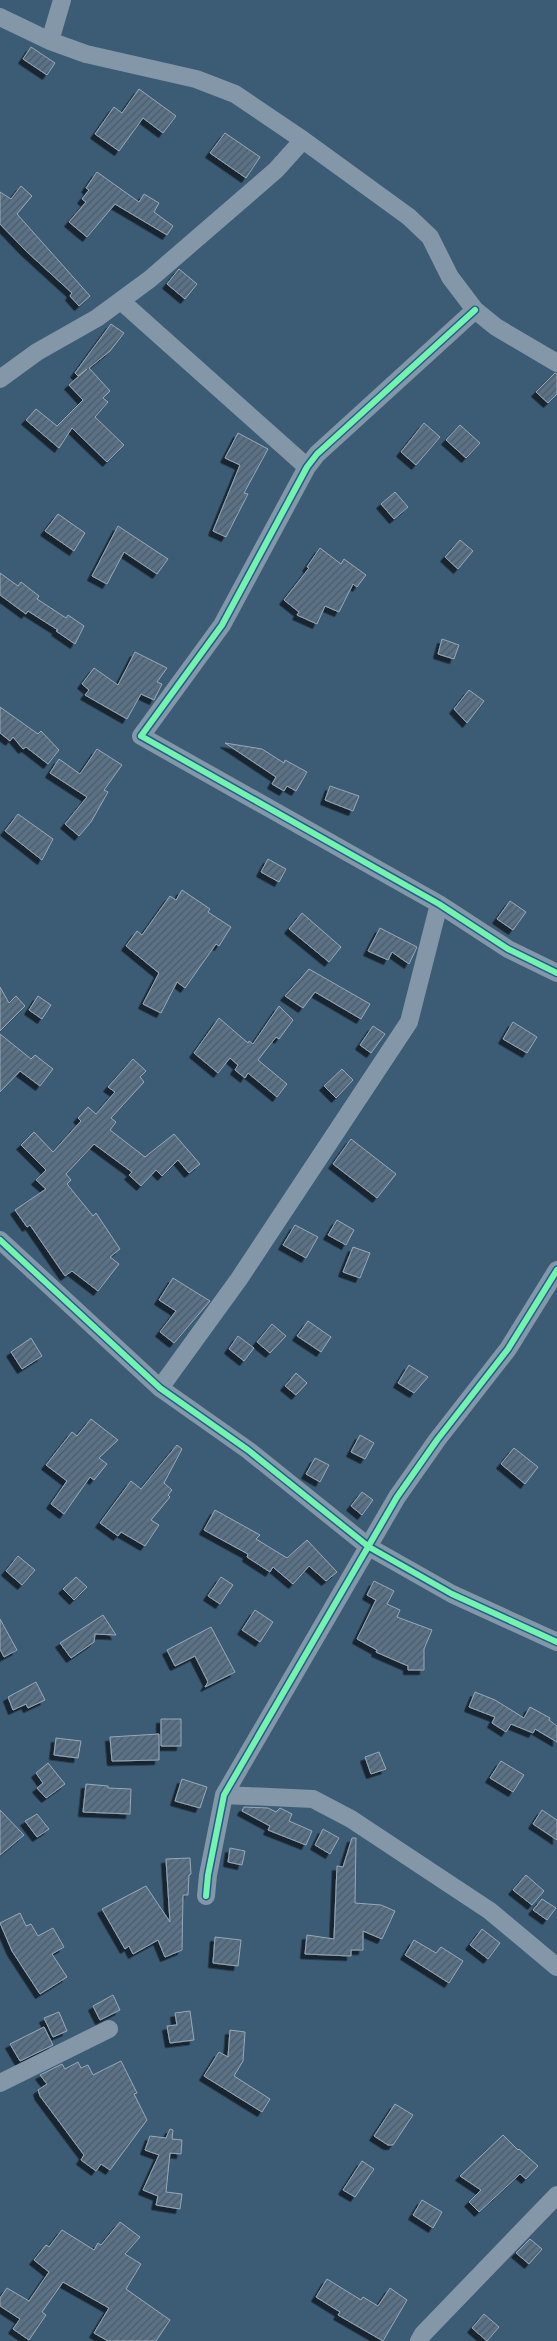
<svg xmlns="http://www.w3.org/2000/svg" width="557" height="2341" font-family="Mulish,sans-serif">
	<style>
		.building { fill: url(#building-hatch); stroke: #97a9b8; filter: url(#shadow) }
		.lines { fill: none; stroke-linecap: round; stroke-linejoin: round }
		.minor { stroke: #8397a9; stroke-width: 18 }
		.cycleway-casing { stroke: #245d8d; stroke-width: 9 }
		.cycleway { stroke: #73f3ae; stroke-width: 6 }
	</style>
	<defs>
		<pattern id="building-hatch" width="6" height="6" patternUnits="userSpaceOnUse" patternTransform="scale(1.25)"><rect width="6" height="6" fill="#5a7287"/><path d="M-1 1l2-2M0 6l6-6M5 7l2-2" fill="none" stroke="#525b64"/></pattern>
		<filter id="shadow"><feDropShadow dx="-4.5" dy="4.5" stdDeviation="0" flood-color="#0009"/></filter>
	</defs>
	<rect width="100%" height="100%" fill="#3c5b75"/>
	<!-- building -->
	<path class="building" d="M31,47l24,16 -8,12 -24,-16z
		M139,89l37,27 -13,17 -20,-15 -24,33 -24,-17 19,-27 8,6z
		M225,133l35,24 -14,21 -36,-25z
		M97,172l42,30 5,-8 15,9 -5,9 19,14 -6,9 -52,-31 -28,33 -18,-15 17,-20 -4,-3 7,-9 -3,-2z
		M21,186l11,10 -15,18 73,82 -11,10 -9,-10 2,-3 -46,-42 -26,-27v-32l11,7z
		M179,269l18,15 -12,15 -18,-15z
		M111,324l13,9 -14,18 -21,17 21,23 -7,7 5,4 -13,15 29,28 -17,17 -35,-34 -13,20 -33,-28 10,-11 21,17 26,-26 -14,-15 18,-16 -9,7 -3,-3z
		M555,373l2,1v20l-9,9 -12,-11z
		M424,423l16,14 -24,28 -15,-13z
		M460,425l20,18 -14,15 -20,-18z
		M238,433l30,16 -24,44 4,1 -22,43 -13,-6 27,-66 -15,-7z
		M395,492l13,15 -14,12 -13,-15z
		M58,514l27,19 -11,18 -29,-20z
		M118,526l50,33 -11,15 -33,-22 -17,32 -15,-8z
		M460,540l13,11 -15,18 -13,-12z
		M320,548l21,16 3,-5 22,16 -9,12 -4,-3 -14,28 -14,-6 -8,18 -20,-9 2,-3 -15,-12 25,-32 -2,-1z
		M0,573l18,13 3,-4 18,14 -2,3 29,19 2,-3 16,11 -9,18 -19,-13 2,-1 -30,-19 -2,3 -26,-19z
		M442,639l17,6 -5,14 -16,-5z
		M135,652l32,16 -10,14 5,2 -8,16 -13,-6 -14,25 -42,-24 4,-5 -7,-6 12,-16 24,17z
		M469,690l15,11 -17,22 -13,-14z
		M0,707l38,27 3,-3 18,19 -11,14 -22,-17 -3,2 -10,-12 -3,4 -10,-8z
		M225,743l37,6 22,14 1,-3 22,12 -11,19 -9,-5 -3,5 -12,-7 4,-7z
		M97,749l25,16 -18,25 4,2 -17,30 -12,14 -14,-12 22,-27 -37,-24 9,-14 21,15z
		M330,786l29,10 -6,15 -28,-11z
		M18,814l35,25 -11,21 -37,-29z
		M268,859l18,10 -7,13 -18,-10z
		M182,890l28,19 -2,3 23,15 -12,19 -3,-2 -31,44 -8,-6 -16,31 -18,-9 16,-31 -33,-27 11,-15 5,4 28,-39 6,4z
		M510,901l16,11 -13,18 -16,-11z
		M302,913l39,34 -12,15 -40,-33z
		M380,928l37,19 -8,17 -17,-12 -4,8 -20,-9z
		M309,969l61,35 -9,15 -46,-27 -12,16 -18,-12z
		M0,987l9,16 7,-7 9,10 -25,25z
		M38,996l13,9 -9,14 -13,-9z
		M279,1006l14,14 -14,19 -3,-2 -18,23 29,24 -10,13 -29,-24 -3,5 -10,-8 3,-5 -8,-7 -12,15 -24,-20 25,-35 29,25 1,-2 4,3z
		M513,1022l24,15 -10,16 -24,-14z
		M373,1026l12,8 -14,19 -11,-8z
		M0,1034l31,25 4,-4 18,14 -13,17 -20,-15 -20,21z
		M133,1059l13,12 -6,6 4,5 -33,36 5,4 -6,8 35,27 29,-23 26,30 -11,9 -11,-13 -16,16 -6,-6 -15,16 -12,-11 3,-3 -38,-28 -28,30 5,6 -4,4 26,32 3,-3 24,36 -10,8 9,7 -21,27 -26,-20 -7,5 -35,-51 -3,2 -12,-17 31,-21 -10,-9 10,-10 -25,-25 13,-13 19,20 28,-31 -3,-3 10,-11 8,7 19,-22 -7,-5z
		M342,1069l11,11 -17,18 -12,-12z
		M351,1139l45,35 -19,24 -44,-34z
		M337,1220l17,10 -8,15 -18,-10z
		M295,1225l23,12 -12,21 -23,-13z
		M353,1247l17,6 -10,25 -17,-6z
		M173,1278l37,23 -36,42 -14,-11 16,-21 -17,-11z
		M308,1321l23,16 -10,15 -24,-16z
		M272,1324l14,12 -16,17 -13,-11z
		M238,1336l16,12 -10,13 -15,-12z
		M31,1338l11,18 -20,13 -11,-17z
		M409,1365l19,12 -14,16 -16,-10z
		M296,1373l11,10 -11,12 -11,-9z
		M91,1419l27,21 -19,18 8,6 -13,16 -4,-3 -26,37 -13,-10 16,-23 -21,-16 26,-33 5,4z
		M360,1435l14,8 -9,16 -14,-7z
		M177,1445l5,4 -18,34 8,7 -4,5 2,2 -19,23 8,5 -14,21 -24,-14 -3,4 -18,-13 31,-42 10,8z
		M514,1448l24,19 -13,17 -24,-20z
		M315,1458l14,7 -9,17 -14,-8z
		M362,1492l11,8 -11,15 -11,-9z
		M215,1510l45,25 -4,4 31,19 20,-18 30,32 -11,9 -17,-15 -16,18 -20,-17 -3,5 -23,-15 1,-3 -44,-24z
		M18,1556l17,14 -13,15 -16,-14z
		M76,1577l11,10 -13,13 -11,-11z
		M221,1577l12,8 -13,19 -12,-8z
		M374,1581l20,10 -7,13 13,6 -3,7 35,13 -8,19v21h-16v-4l-32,-14 1,-2 -20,-11 19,-39 -9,-5z
		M255,1610l18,12 -13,20 -18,-12z
		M103,1615l13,20 -21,-1 -1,8 -23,16 -11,-15z
		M0,1619l17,31 -13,7 -4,-8z
		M211,1627l24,45 -30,15 3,-5 -13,-26 -20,10 -8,-16z
		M36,1682l9,18 -17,8 -2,-4 -13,6 -5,-13z
		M475,1692l20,8 29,18 6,-11 20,11 -1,2 8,6v16l-22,-13 -2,4 -22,-9 -5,8 -14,-9 3,-6 -26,-10z
		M161,1719h20v27h-20z
		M159,1734v26l-47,1 -2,-24z
		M56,1738l25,3 -3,17 -24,-3z
		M379,1752l7,17 -15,5 -6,-17z
		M501,1761l23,14 -11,17 -23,-14z
		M48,1763l17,21 -19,14 -9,-10 6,-5 -7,-10z
		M182,1779l25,8 -7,21 -25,-7z
		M86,1784l22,2v2l23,1 -1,25 -47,-2z
		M244,1807l24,1 8,4 4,-4 12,6 -3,7 23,10 -6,14 -38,-15 2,-4 -28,-15z
		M0,1810l24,25 -24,20z
		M542,1810l15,10v20l-24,-16z
		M37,1814l12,15 -12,8 -12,-16z
		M323,1829l16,9 -9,16 -15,-9z
		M352,1838h4l-1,65 26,2 14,6 -13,28 -19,-8v19h-12v6l-46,-2 2,-19 27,4 3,-73 6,1z
		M230,1848l15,3 -3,14 -14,-3z
		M190,1858l1,16 -2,1 -1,20h-5l-1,55 -17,7 -7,-17 -25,14 -4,-8 -4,3 -23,-40 44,-23 24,36 -4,-63z
		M526,1875l18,16 -12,14 -19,-15z
		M542,1899l14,9 -9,12 -14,-10z
		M20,1913l6,13 5,-2 7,12 15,-8 11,19 -12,7 15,23 -27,17 -28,-43 -12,-28z
		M482,1929l18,14 -12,16 -18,-14z
		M215,1937l26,3 -3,26 -25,-3z
		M414,1940l22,13 5,-6 22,14 -14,22 -44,-28z
		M113,1995l7,15 -20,10 -7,-14z
		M190,2011l4,29 -24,3 -3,-17 10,-1 -2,-12z
		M59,2012l8,19 -14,6 -9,-19z
		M44,2027l9,18 -33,16 -10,-17z
		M230,2030l15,2 -2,29 -9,15 36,23 -8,13 -58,-36 15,-24 9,5z
		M121,2061l16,32 -3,1 13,26 -37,50 -9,-6 -5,7 -15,-11 3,-5 -44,-59 -2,-6 9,-6 -7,-9 22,-11 3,5 13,-7 3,6 7,-3 5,10z
		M395,2104l18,11 -20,30h-5l-14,-9z
		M170,2129l3,1 -1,9 10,1 -1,14 -11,-1 -4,39 16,2 -2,15 -24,-4 2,-9 -15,-6 16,-35 -14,-5 5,-14 16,2z
		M503,2135l15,15 1,-1 19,17 -12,13 -6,-5 -41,38 -10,-10 12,-12 -21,-14z
		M362,2161l12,8 -19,28 -12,-7z
		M422,2200l20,12 -9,16 -20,-13z
		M120,2222l20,15 -15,17 16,10 -15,25 44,31 -14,21h-48l-14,-8 15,-25 -46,-26 -21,30 4,3 -17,25 -16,-11 7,-10 -20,-13v-8l7,-10 22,13 20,-29 -15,-12 12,-15 3,2 13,-17 32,20 4,-7 3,2z
		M530,2239l12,10 -13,15 -13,-11z
		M327,2279l34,21 2,-3 15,9 12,-18 17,12 -24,41 -45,-26 2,-3 -24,-15z
		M484,2314l15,13 -12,14 -15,-13z"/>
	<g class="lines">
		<!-- minor -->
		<path class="minor" d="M0,17l50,24 36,13 110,25 39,15 68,46 106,77 21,20 20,40 25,33 21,17 61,36
			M50,41l12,-41
			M121,301l186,166
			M475,310l-158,144 -10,13 -85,158 -81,111 298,168 69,45 49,24
			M0,379l37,-27 60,-34 53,-39 126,-109 27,-30
			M0,1240l160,148 88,62 121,97 83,47 105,48
			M160,1388l79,-109 170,-257 30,-118
			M224,1795l89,4 38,20 139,92 67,56
			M206,1896l2,-21 16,-80 173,-298 40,-57 71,-91 49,-79
			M0,2083l109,-54
			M419,2341l4,-7 134,-139"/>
		<!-- cycleway casing -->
		<g class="cycleway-casing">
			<path id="cycleway" d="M475,310l-158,144 -10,13 -85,158 -81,111 298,168 69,45 49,24
				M0,1240l160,148 88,62 121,97 83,47 105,48
				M206,1896l2,-21 16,-80 173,-298 40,-57 71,-91 49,-79"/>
		</g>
		<!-- cycleway -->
		<use href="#cycleway" class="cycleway"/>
	</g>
</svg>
